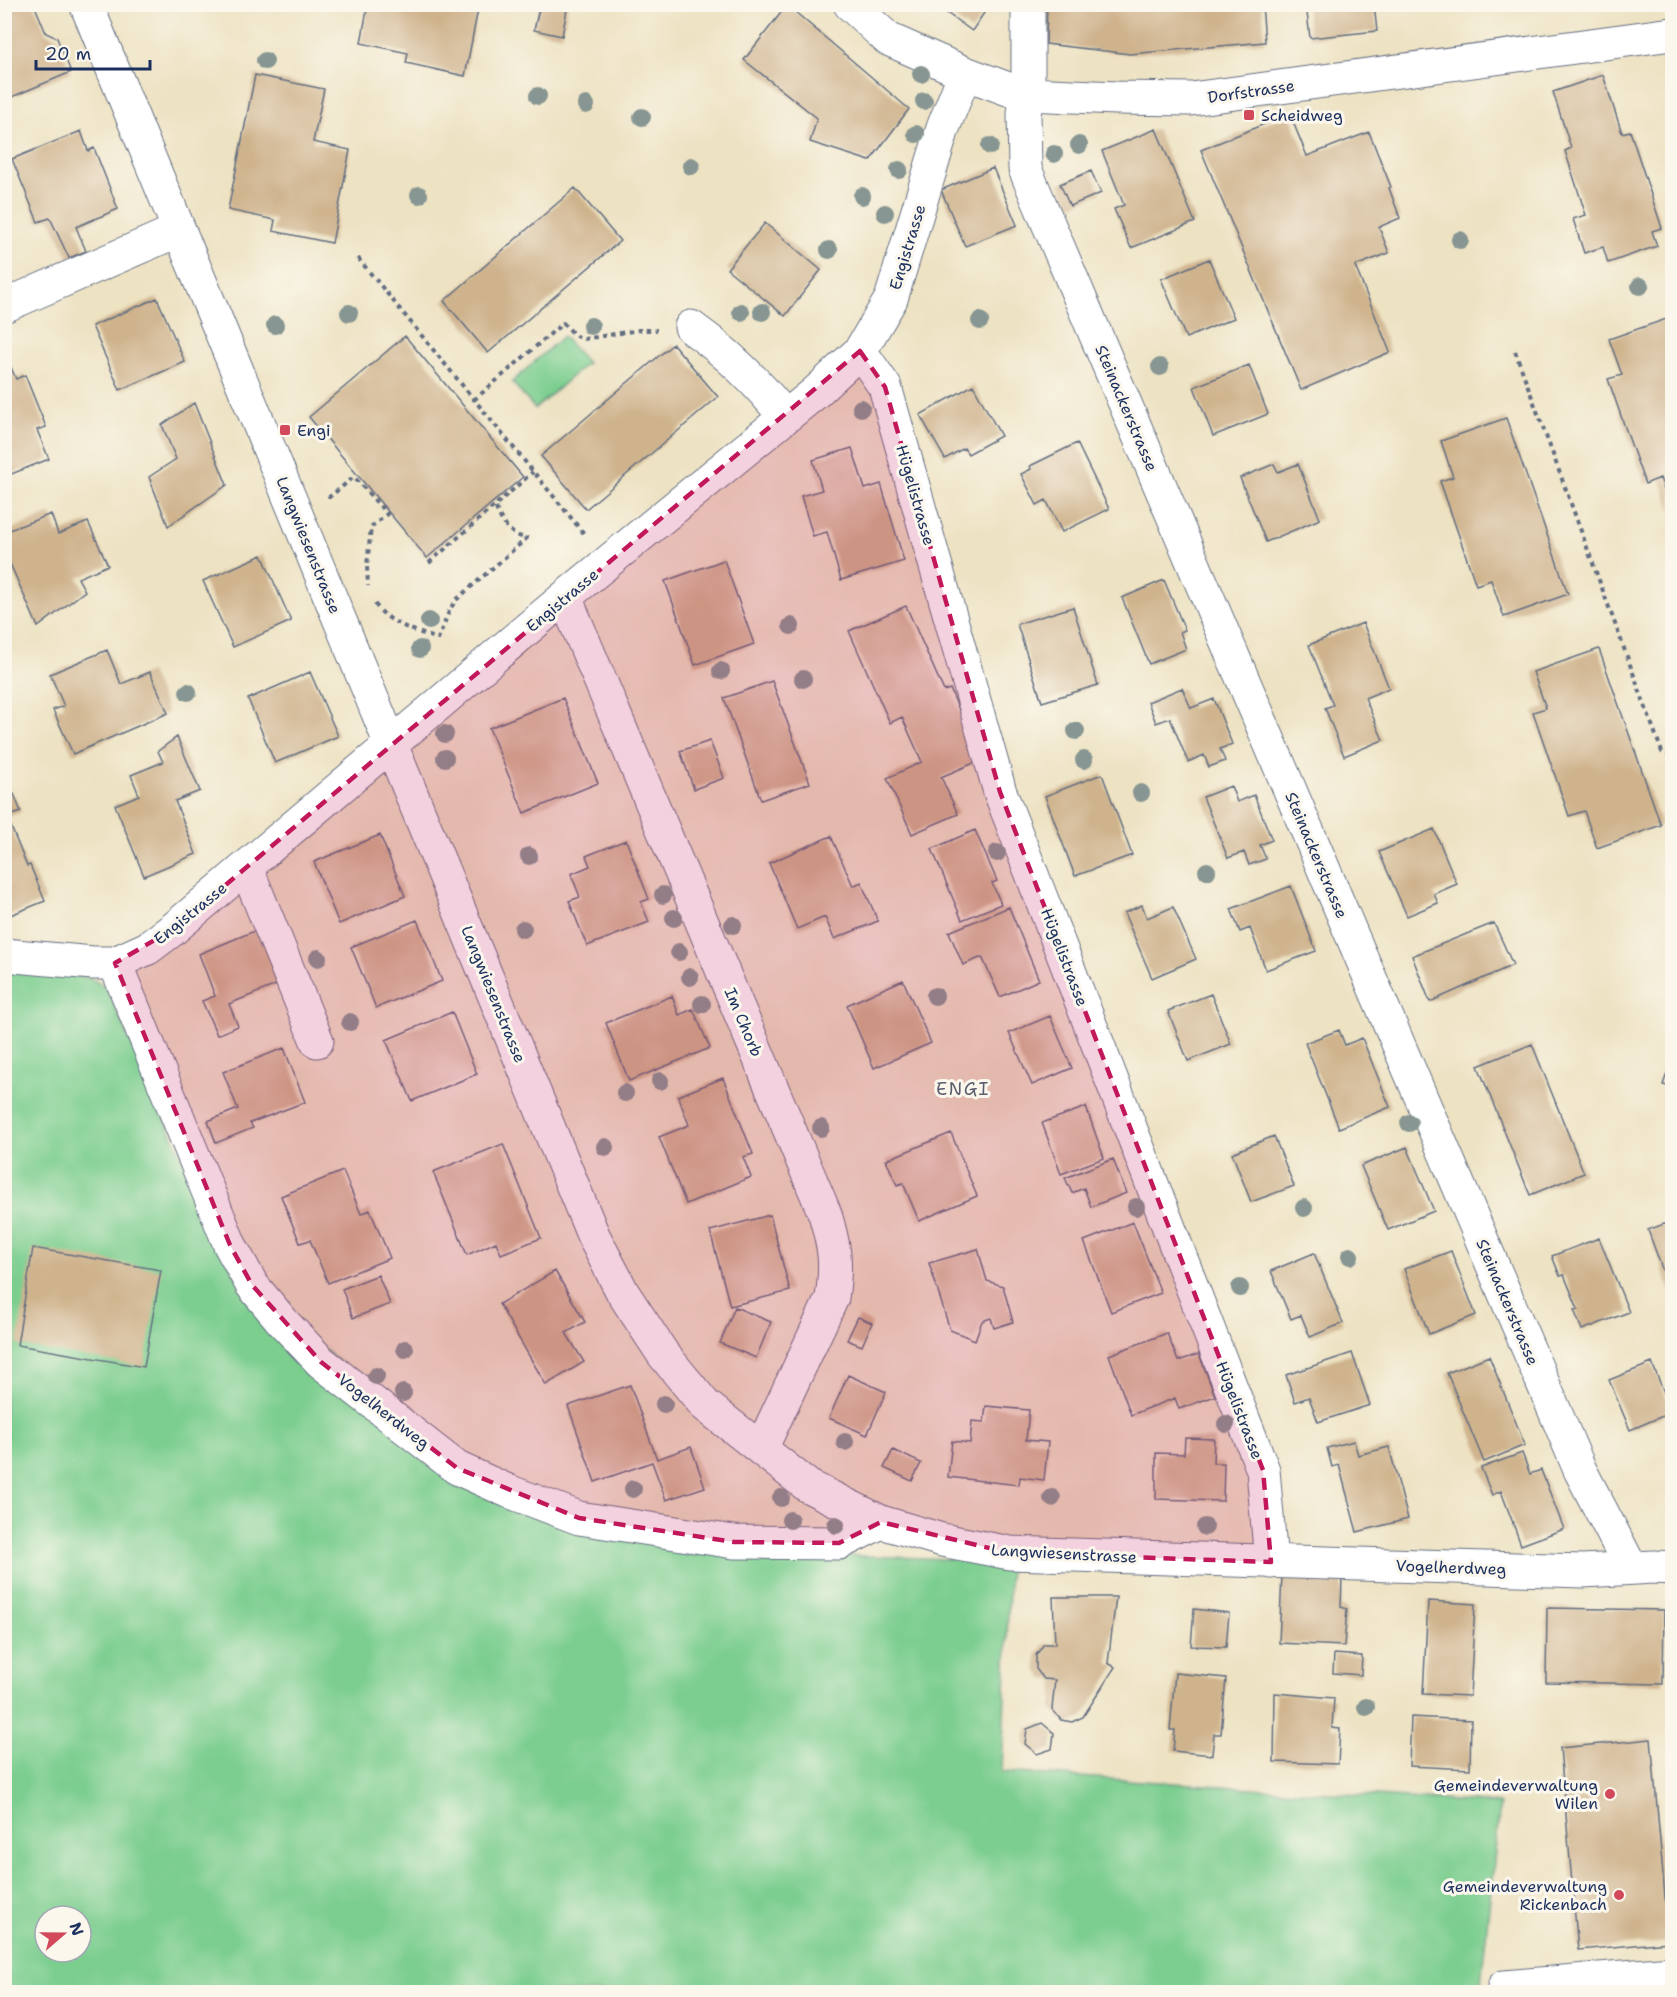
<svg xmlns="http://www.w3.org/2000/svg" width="1677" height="1997" font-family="'Shantell Sans',sans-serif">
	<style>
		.green { fill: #7cce8f; stroke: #4c7e76; stroke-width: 1.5; fill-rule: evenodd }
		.building { fill: #cfb38d }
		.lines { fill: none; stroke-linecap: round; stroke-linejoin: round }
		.minor-casing { stroke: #646e81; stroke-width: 35 }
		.path { stroke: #646e81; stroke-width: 4; stroke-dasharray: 4.5 4.5; stroke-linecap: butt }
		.minor { stroke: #fff; stroke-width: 33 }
		.tree { fill: #879692 }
		.marked { fill: #c2185b; fill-opacity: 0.2; stroke: #c2185b; stroke-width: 4.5; stroke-dasharray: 12 8; stroke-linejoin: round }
		.poi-dot { fill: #d1495b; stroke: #fbf7ec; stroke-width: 2 }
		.labels { text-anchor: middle; stroke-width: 6; stroke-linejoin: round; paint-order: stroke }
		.street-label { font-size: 16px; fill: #1b2f5e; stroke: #fbf7ec }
		.poi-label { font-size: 16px; fill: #1b2f5e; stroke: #fbf7ec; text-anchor: start }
		.neighbourhood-label { font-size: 18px; letter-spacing: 1.5px; fill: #5a5d6e; stroke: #fbf7ec }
	</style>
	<rect width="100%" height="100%" fill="#fbf7ec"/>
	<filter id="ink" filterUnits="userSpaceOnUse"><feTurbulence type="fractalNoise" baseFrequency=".0167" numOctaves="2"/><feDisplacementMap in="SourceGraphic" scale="12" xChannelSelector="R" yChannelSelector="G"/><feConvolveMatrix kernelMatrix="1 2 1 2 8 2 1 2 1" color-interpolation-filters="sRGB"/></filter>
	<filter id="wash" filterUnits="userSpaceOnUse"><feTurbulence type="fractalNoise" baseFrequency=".008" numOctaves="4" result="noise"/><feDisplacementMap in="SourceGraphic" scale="24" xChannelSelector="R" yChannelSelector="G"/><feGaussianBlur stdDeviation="1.35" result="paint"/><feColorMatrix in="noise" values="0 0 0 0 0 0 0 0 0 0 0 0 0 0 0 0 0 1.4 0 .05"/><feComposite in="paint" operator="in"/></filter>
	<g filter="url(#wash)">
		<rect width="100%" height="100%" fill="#ede2c2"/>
		<!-- green -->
		<path class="green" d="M563,336l24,27 -52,46 -23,-27z
			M4,969l84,8 18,10 130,290 285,233 313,45 176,6 -8,211 498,32 -20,188h-1475zM45,1916h36v36h-36z"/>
		<g id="blocks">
			<!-- building -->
			<path class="building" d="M4,4h30l12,29 11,5 14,34 -64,27 -3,-6z
				M368,4h111l-14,72 -59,-13 2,-10 -47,-10z
				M540,4h28l-6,32 -28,-6z
				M934,4h56l-18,27z
				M1047,4h215l3,38 -135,12 -84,-10z
				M1306,4h68l3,27 -67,7z
				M787,5l122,104 -39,52 -60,-19 7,-24 -73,-58z
				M255,75l69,14 -11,53 37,8 -18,93 -59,-12 2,-11 -47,-10z
				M1603,75l19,58 8,-2 32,97 -10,3 5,15 -49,17 -5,-16 -19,6 -11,-34 13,-4 -21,-64 6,-3 -18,-56z
				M1291,117l16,39 62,-24 22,55 -2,1 11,30 -21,9 10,26 -34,13 35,86 -89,38 -100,-240 73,-30z
				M1156,129l39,93 -64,26 -17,-39 10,-4 -22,-54z
				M81,131l7,20 6,-3 24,61 -42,18 10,24 -17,7 -19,-40 -12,4 -26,-63z
				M993,168l24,57 -52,21 -24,-56z
				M1091,171l10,22 -31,13 -10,-22z
				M575,188l45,53 -132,112 -44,-52z
				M765,223l56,47 -36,46 -58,-47z
				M1209,259l25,59 -48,20 -25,-59z
				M157,298l28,64 -65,28 -28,-64z
				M1672,317v195l-12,-34 -15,6 -37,-105 14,-4 -13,-36z
				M405,336l118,141 -96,81 -118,-141z
				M673,344l45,53 -132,112 -45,-53z
				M4,351l12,28 9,-4 21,52 -9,3 12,29 -45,18z
				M1249,365l19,49 -55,22 -19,-49z
				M973,385l28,51 -33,18 -4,-6 -19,11 -25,-44z
				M194,403l33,82 -59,41 -19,-49 27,-18 -14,-34z
				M1506,418l62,176 -64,23 -13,-37 -15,5 -36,-104 13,-4 -12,-36z
				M1077,443l32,66 -47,23 -16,-32 -9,5 -16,-31 10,-5 -1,-3z
				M852,448l13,41 16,-5 23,77 -63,19 -14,-48 -14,4 -12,-40 21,-6 -9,-30z
				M1274,464l4,8 20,-8 22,55 -54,23 -26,-64z
				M51,514l7,20 30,-12 20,43 -30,13 7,13 -47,36 -34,-77v-18z
				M262,555l29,66 -58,26 -30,-66z
				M724,560l30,84 -59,21 -30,-84z
				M1164,580l21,50 -5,2 6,17 -37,15 -27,-66z
				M906,606l38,85 6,-2 31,71 -40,17 17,37 -46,20 -25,-56 35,-16 -20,-45 -12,6 -41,-92z
				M1073,607l25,78 -56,17 -25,-78z
				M1363,623l26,65 -24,10 18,42 -39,16 -19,-48 8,-3 -24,-60z
				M1599,649l62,176 -64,23 -13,-37 -15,5 -36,-104 13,-4 -13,-36z
				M107,650l14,34 29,-12 18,41 -95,41 -20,-44 11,-4 -14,-32z
				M310,672l28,64 -63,27 -27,-64z
				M772,681l38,102 -49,17 -37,-102z
				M1182,688l9,20 23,-9 18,45 -12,5 5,12 -16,6 -5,-12 -16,7 -18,-44 -14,5 -8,-21z
				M563,698l35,85 -74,30 -35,-85z
				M177,737l23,54 -25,10 21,53 -52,22 -29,-71 24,-10 -8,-20 32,-13 -5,-11z
				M710,741l14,37 -30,11 -14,-38z
				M1102,774l30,81 -57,21 -30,-80z
				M1231,786l6,16 17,-7 18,45 -12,5 6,14 -17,6 -5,-13 -16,6 -25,-61z
				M14,794l7,18 -17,6v-20z
				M9,822l18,44 3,-1 15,36 -37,15 -4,-10v-82z
				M1434,829l23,55 -23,10 4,9 -31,13 -28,-64z
				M975,830l22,51 -5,2 9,21 -39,16 -30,-71z
				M380,835l25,61 -66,28 -25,-62z
				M831,836l22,50 8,-4 17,39 -44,18 -9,-22 -28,12 -28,-66z
				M626,840l23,59 -8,3 8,20 -62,24 -18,-45 11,-4 -9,-23 19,-8 -4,-10z
				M1291,886l25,65 -50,19 -16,-42 -10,4 -9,-23z
				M1142,905l5,13 26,-11 23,52 -44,19 -28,-65z
				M1009,907l30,73 -39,17 -18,-40 -19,8 -14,-33z
				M417,920l25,61 -66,27 -25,-61z
				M1494,923l19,42 -83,37 -18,-46z
				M259,929l22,54 -52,21 9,22 -21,9 -15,-34 13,-5 -16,-42z
				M903,980l28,63 -57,25 -27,-63z
				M1211,994l20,50 -43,17 -20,-50z
				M672,996l7,19 14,-6 17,39 -81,33 -23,-58z
				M452,1012l25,62 -65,27 -26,-61z
				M1050,1016l22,52 -40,17 -23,-52z
				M1339,1030l6,15 17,-7 28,69 -51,21 -34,-85z
				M1532,1044l52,129 -54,22 -52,-129z
				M284,1048l21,54 -55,21 3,5 -37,15 -8,-22 30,-12 -15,-37z
				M1672,1059v28l-9,-2z
				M723,1078l30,76 -10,3 8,20 -65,27 -27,-67 30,-12 -11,-29z
				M1086,1107l18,51 -43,16 -19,-51z
				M951,1133l26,63 -58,25 -16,-38 -6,2 -11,-25z
				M1274,1136l20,50 -43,16 -19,-49z
				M503,1144l38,94 -40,16 -5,-12 -29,13 -34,-83z
				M1407,1147l27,64 -46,19 -27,-64z
				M1113,1159l13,34 -35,14 -7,-19 -12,5 -7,-15z
				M343,1171l18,43 9,-4 20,48 -62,25 -18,-43 -10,3 -19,-47z
				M770,1215l20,76 -60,15 -20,-75z
				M1672,1221v75l-24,-66z
				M1133,1222l28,71 -50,19 -27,-71z
				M1599,1238l30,74 -47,18 -8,-20 4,-1 -14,-34 -4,1 -8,-20z
				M33,1248l128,22 -17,97 -127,-22z
				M978,1249l9,32 16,5 10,36 -19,6 -3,-10 -9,3 -7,19 -25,-10 -21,-67z
				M1451,1251l25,64 -47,19 -25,-65z
				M1314,1253l29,70 -33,14 -9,-22 -10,4 -20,-48z
				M555,1271l30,51 -19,11 18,29 -38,23 -47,-81z
				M378,1275l12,29 -37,14 -11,-29z
				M735,1307l36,15 -15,36 -36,-15z
				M858,1317l14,6 -10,23 -15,-6z
				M1167,1333l11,28 21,-7 16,42 -36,13 -4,-11 -44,17 -22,-60z
				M1352,1353l18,52 -52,17 -9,-25 -14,5 -9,-27z
				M1489,1356l36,89 -41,17 -37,-89z
				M1652,1363l20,49 -42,18 -21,-50z
				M848,1375l38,17 -19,43 -38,-17z
				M630,1385l27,74 34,-12 14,40 -39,13 -14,-38 -57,20 -27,-76z
				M986,1406l43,4 -3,30 22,2 -4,38 -24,-3 -1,8 -71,-8 4,-36 18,2 2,-22 12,1z
				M1185,1438l29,1 -1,24h11l-1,38 -67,-2v-46l28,1z
				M1354,1441l4,14 31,-8 19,72 -51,13 -18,-67 -7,2 -5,-19z
				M893,1450l28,13 -9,18 -28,-13z
				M1522,1453l8,21 11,-4 23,59 -43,16 -20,-54 -9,4 -11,-27z
				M1282,1575l60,3 -1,29 6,2 -3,37 -65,-3z
				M1053,1597h63l-8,66 7,4 -32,50 -11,5 -11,-2 -9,-11 3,-29 -11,-1 -8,-10v-14l8,-11h11z
				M1428,1601l47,3 -5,92 -47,-2z
				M1547,1608l117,2 -1,74 -117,-2z
				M1194,1609l35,4 -3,34 -35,-1z
				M1334,1654l28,2 -1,19 -28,-2z
				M1175,1673l51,5 -5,56h-7l-2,21 -39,-4 2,-21h-5z
				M1275,1693l59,5 -2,30 8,1 -2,35 -64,-2z
				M1411,1717l60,3 -1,49 -61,-3z
				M1042,1723l12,10 -2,16 -15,5 -12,-10 2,-15z
				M1651,1739l18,203 -91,8 -18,-202z"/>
		</g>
	</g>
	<g filter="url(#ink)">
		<use href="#blocks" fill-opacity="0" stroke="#646e81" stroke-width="1.5"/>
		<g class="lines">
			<!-- minor casing -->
			<g class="minor-casing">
				<path id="minor" d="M86,4l507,1231 30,58 40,61 42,51 103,81 73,36 61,18 68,13 573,18 71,-4 18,1
					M850,4l38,35 77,34 43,16 20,5 89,4 74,1 481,-65
					M1028,4v90l-4,19 1,56 555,1301 51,98
					M4,306l175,-76
					M691,327c38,27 66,54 94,90
					M860,351l25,36 115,405 263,678 8,92
					M565,597l260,617c10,34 12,49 7,84l-71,151
					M246,867l71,174
					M4,955l89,8h22l33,-15 24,-18 393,-333 250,-204 45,-42 31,-52 52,-171 22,-55
					M115,963l115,282 22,40 31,37 38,40 136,106 51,23 71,27 155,24 105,1 42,-21
					M1504,1987l168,-14"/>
			</g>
			<!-- path -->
			<path class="path" d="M358,258l228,278
				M1515,351l147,401 10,3
				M474,400l89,-77 13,13 8,3 55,-9h18
				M328,498l26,-21 33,37 -16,13 -4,39 1,20
				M429,563l104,-91
				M375,604c13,20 41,27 63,35l12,-30 6,-9 71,-62c-18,-2 -26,-17 -32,-32"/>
			<!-- minor -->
			<use href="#minor" class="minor"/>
		</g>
		<!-- trees -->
		<g class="tree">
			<circle cx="265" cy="61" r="9"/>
			<circle cx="921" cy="74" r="9"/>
			<circle cx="538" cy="96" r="9"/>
			<circle cx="924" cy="101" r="9"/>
			<circle cx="586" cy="105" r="9"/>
			<circle cx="642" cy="117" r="9"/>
			<circle cx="916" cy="134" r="9"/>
			<circle cx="1079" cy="145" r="9"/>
			<circle cx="990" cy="146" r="9"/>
			<circle cx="1054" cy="154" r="9"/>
			<circle cx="691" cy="166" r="9"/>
			<circle cx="899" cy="170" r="9"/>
			<circle cx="419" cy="195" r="9"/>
			<circle cx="862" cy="196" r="9"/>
			<circle cx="885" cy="213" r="9"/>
			<circle cx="1460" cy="240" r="9"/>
			<circle cx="829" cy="250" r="9"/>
			<circle cx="1640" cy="286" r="9"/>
			<circle cx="741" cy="312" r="9"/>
			<circle cx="762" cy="312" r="9"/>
			<circle cx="349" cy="313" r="9"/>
			<circle cx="980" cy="321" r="9"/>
			<circle cx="275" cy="325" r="9"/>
			<circle cx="591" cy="326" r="9"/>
			<circle cx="1160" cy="367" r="9"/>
			<circle cx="861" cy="408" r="9"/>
			<circle cx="429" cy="621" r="9"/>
			<circle cx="791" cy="626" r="9"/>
			<circle cx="420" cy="649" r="9"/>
			<circle cx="721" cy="671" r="9"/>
			<circle cx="803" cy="679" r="9"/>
			<circle cx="188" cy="692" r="9"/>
			<circle cx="1076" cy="731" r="9"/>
			<circle cx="445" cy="734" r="9"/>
			<circle cx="445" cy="758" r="9"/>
			<circle cx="1084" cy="760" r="9"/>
			<circle cx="1141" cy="793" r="9"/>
			<circle cx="997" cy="853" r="9"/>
			<circle cx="529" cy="856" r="9"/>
			<circle cx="1207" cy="871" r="9"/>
			<circle cx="663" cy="895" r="9"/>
			<circle cx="674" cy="918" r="9"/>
			<circle cx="733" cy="925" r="9"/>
			<circle cx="523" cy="929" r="9"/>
			<circle cx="679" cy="952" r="9"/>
			<circle cx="318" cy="958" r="9"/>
			<circle cx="690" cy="977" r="9"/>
			<circle cx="935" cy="996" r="9"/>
			<circle cx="702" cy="1004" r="9"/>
			<circle cx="350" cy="1022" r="9"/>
			<circle cx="660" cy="1081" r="9"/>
			<circle cx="625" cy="1093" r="9"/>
			<circle cx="1409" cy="1123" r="9"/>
			<circle cx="821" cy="1128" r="9"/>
			<circle cx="605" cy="1147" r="9"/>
			<circle cx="1136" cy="1207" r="9"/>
			<circle cx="1304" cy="1208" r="9"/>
			<circle cx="1350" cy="1256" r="9"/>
			<circle cx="1240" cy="1288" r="9"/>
			<circle cx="405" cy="1349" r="9"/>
			<circle cx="376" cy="1376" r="9"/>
			<circle cx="403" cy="1393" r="9"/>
			<circle cx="664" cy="1404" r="9"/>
			<circle cx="1226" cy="1424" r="9"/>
			<circle cx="845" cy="1442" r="9"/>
			<circle cx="633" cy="1489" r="9"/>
			<circle cx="781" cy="1498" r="9"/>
			<circle cx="1052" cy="1498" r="9"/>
			<circle cx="790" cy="1520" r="9"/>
			<circle cx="836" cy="1525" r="9"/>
			<circle cx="1205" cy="1527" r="9"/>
			<circle cx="1366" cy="1707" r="9"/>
		</g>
	</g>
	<!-- marked area -->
	<path class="marked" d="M860,351l25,36 115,405 263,678 8,92 -261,-9 -129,-31 -42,21 -105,-1 -155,-24 -122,-50 -136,-106 -69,-77 -22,-40 -115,-282 57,-33z"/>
	<!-- markers -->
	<g class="poi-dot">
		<rect x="1243" y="109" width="12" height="12" rx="3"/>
		<rect x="279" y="424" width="12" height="12" rx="3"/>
		<circle cx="1610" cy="1794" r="6"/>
		<circle cx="1619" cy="1895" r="6"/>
	</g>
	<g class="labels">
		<!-- street labels -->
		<g class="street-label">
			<text transform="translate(1251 91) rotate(-8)" y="6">Dorfstrasse</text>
			<text transform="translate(907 247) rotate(-73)" y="6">Engistrasse</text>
			<text transform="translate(1127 408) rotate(67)" y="6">Steinackerstrasse</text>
			<text transform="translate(916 495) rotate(74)" y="6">Hügelistrasse</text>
			<text transform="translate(309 545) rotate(68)" y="6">Langwiesenstrasse</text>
			<text transform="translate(562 600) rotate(-40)" y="6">Engistrasse</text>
			<text transform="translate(1317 855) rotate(67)" y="6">Steinackerstrasse</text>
			<text transform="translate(190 913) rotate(-39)" y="6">Engistrasse</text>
			<text transform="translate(1065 957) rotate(69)" y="6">Hügelistrasse</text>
			<text transform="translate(494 994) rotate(68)" y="6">Langwiesenstrasse</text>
			<text transform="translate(744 1022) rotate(67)" y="6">Im Chorb</text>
			<text transform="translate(1508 1302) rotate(67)" y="6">Steinackerstrasse</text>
			<text transform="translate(1240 1410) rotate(69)" y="6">Hügelistrasse</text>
			<text transform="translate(384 1411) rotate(38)" y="6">Vogelherdweg</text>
			<text transform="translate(1064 1553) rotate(3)" y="6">Langwiesenstrasse</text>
			<text transform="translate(1451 1567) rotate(2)" y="6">Vogelherdweg</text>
		</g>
		<!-- poi labels -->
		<g class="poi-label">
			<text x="1261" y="121">Scheidweg</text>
			<text x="297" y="436">Engi</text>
			<text x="1598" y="1791" text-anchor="end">Gemeindeverwaltung<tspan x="1598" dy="18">Wilen</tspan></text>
			<text x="1607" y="1892" text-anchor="end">Gemeindeverwaltung<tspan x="1607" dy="18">Rickenbach</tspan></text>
		</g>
		<!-- neighbourhood labels -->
		<g class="neighbourhood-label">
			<text x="963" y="1095">ENGI</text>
		</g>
	</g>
	<!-- margin -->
	<rect width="1677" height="1997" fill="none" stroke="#fbf7ec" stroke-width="24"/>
	<!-- north arrow -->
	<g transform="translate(63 1934) rotate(70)"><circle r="28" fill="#fbf7ec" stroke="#a1a7b3" stroke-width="1.5"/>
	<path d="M0-4.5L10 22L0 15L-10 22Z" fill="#d1495b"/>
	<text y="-9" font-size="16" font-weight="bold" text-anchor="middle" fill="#1b2f5e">N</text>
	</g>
	<!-- scale -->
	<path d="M36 60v9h114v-9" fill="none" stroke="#1b2f5e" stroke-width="3"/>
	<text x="45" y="60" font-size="18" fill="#1b2f5e" stroke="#fbf7ec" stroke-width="4.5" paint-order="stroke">20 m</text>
</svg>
